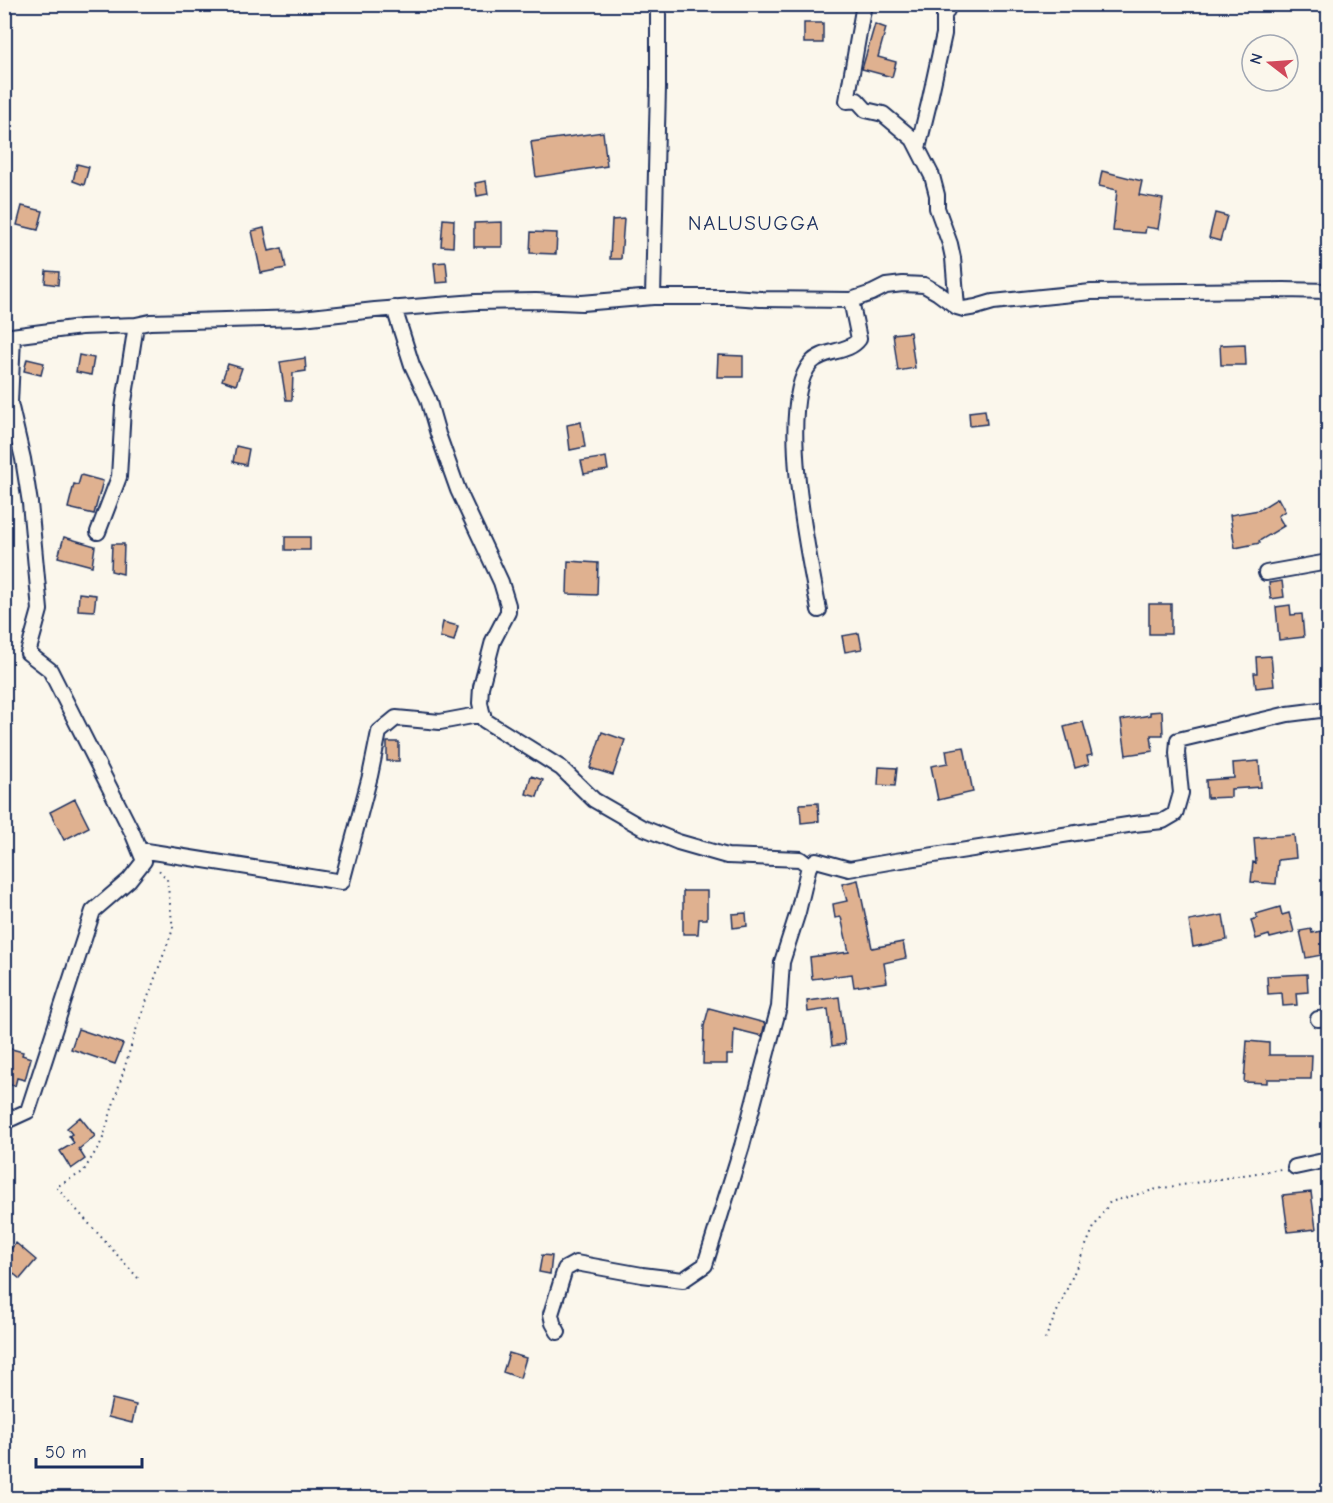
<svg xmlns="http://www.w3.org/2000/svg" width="1333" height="1503" font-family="'Comic Neue',sans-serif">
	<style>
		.building { fill: #dfb190; stroke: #1b2f5e; stroke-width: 1.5 }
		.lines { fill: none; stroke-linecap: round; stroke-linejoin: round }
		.minor-casing { stroke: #1b2f5e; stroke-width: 18 }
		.path { stroke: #1b2f5e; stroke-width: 2; stroke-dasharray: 1.5 4.5; stroke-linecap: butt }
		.minor { stroke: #fbf7ec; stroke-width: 14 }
		.labels { text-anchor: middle; stroke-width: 4.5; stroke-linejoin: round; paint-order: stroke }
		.quarter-label { font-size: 21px; letter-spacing: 1.5px; fill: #1b2f5e; stroke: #fbf7ec }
	</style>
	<rect width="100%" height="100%" fill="#fbf7ec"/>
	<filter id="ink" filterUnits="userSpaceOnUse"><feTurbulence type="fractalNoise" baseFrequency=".0167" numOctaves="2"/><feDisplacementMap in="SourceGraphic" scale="12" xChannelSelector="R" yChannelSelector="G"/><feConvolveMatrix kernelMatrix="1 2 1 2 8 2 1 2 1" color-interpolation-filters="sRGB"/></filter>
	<g filter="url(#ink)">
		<!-- building -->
		<path class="building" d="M804,23h19v20h-19z
			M875,24l11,4 -8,29 18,5 -4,15 -30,-8z
			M603,132l4,34 -71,11 -5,-35z
			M77,164l12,3 -5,18 -11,-4z
			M1102,171l40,10 -3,14 24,4 -5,30 -12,-2 -1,6 -32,-2 4,-41 -18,-4z
			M486,181l2,13 -11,2 -2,-13z
			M22,206l21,5 -5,19 -21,-5z
			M1215,213l12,3 -7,25 -11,-3z
			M443,219l11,1 -1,27 -12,-1z
			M624,219l-3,40h-11l2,-39z
			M502,222v25h-28v-24z
			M264,228l5,23 13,-3 4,20 -25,5 -9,-42z
			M531,232l26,1 -1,21 -26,-1z
			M446,262l2,20 -12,1 -2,-20z
			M46,271l13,1 -1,13 -13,-2z
			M910,332l5,36 -17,3 -5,-37z
			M1245,344l1,21h-25l-1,-20z
			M79,355l15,3 -3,17 -15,-3z
			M718,355l25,1v21h-26z
			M305,358l1,13 -13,2 -1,27h-6l-6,-38z
			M27,359l17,4 -3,12 -17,-4z
			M228,364l14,4 -6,17 -14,-5z
			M985,410l2,14 -17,2 -1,-14z
			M581,422l4,25 -15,3 -3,-25z
			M236,446l13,3 -3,16 -13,-3z
			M606,457l2,13 -24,4 -3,-13z
			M81,475l22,6 -9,33 -26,-6 6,-24 4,1z
			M1278,498l7,13 -7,5 6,10 -25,15 1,2 -25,5 -5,-33 29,-5z
			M64,537l31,9 -3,20 -34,-9z
			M285,537h25v13h-25z
			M112,544h12l-1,30 -12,-3z
			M568,561l30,2 -1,32 -30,-1z
			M1282,581l2,16 -13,2 -2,-16z
			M79,593l17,2 -2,16 -16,-1z
			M1149,604h22v30h-22z
			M1290,605l1,10 11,-1 2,23 -25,3 -3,-33z
			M443,622l15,4 -4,15 -14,-4z
			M859,633l3,16 -17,3 -3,-16z
			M1271,656l3,30 -18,2 -2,-15h3l-1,-16z
			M1162,711l1,24h-12l2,16 -27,4 -5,-35 29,-5v-3z
			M1083,722l9,33 -5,1 2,8 -14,4 -11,-41z
			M602,732l23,8 -12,35 -23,-7z
			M387,742h12v19h-12z
			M964,747l9,45 -35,8 -7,-34 17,-3 -2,-13z
			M1259,761l2,26 -30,2v8l-24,1 -1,-18 28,-2 -1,-15z
			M879,767l18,1 -2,18 -17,-1z
			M531,776l12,4 -6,17 -11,-3z
			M75,799l14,28 -25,13 -14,-28z
			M818,803l1,18 -18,2 -1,-19z
			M1294,835l2,23 -18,2 -2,24 -25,-2 2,-20 3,1 -2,-25z
			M858,880l14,68 31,-6 3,16 -22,5 3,19 -33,5 -2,-13 -40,5 -2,-22 39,-5 -8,-35 -6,1 -2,-14 14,-3 -5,-17z
			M683,891h24v28h-8l-1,15h-15z
			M1280,907l2,8 7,-2 5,19 -24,6 -1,-3 -13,4 -5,-19 7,-2 -2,-4z
			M746,913l1,13 -14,2 -1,-14z
			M1223,915l4,25 -34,7 -4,-26z
			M1311,929l1,4 10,-2 5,23 -21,4 -6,-27z
			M1307,974l1,18 -12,1 1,12 -14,1 -1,-13 -14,1 -1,-18z
			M839,997l6,47 -13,2 -4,-37 -20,3 -1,-11z
			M709,1008l56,15 -3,13 -28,-7 -1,26h-6v9h-24l1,-38z
			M78,1029l45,15 -8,20 -44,-15z
			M1247,1041l22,2v12h43l-1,24h-44v4l-23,-1z
			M4,1047l19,5 -1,3 9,3 -6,22 -8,-2 -2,8 -11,-3z
			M80,1117l15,19 -16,13 -1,-1 7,11 -14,10 -11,-18 14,-8 -5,-7 3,-2 -5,-6z
			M1311,1192l5,37 -28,3 -5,-37z
			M16,1243l20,17 -16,19 -16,-13v-9z
			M542,1255l10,1 -2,18 -11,-2z
			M509,1353l17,5 -6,20 -17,-6z
			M112,1399l24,6 -4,18 -24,-6z"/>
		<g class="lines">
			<!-- minor casing -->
			<g class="minor-casing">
				<path id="minor" d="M864,4l-17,97 10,-1 9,10 17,4 30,25 19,37 5,19v13l13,36 3,14 4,49
					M918,148l11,-45 15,-69v-18l6,-12
					M653,297l5,-210v-83
					M394,308l18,57 16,34 10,35 20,56 43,92 7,23v7l-15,29 -12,46 -1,16 4,17 77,48 33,32 47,27 37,15 49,14 73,3 9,7 7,-6 33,9 40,-7 245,-38 29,-3 12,-7 6,-21 -4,-40 1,-13 110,-26 40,-5
					M4,337l77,-10 55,-2 14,-3 152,-4 73,-8 101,-8 60,-1 46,2 71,-6h79l28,2 91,1 21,-7 14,-7 17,-2 21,1 14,8 19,14 7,2 12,-2 17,-5 98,-10 193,-2 44,1
					M98,532l21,-55 4,-69 13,-83
					M1266,573l62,-11
					M819,610c-10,-52 -43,-206 -8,-247 12,-14 37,-9 48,-24l-8,-39
					M140,850l202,32 28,-106 9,-44 17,-14 44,4 43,-8
					M1318,1019l10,-1
					M4,1122l24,-11 65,-200 36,-31 15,-19 -12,-29 -82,-162 -22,-17 12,-43 -10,-107 -7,-44 -13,-56 3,-66
					M1295,1167l33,-7
					M558,1332l-5,-9 -2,-9 14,-45 11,-6 66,12 41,5 22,-15 37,-119 37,-139 3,-45 16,-50 11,-46"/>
			</g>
			<!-- path -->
			<path class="path" d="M138,1278l-82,-91 27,-15 19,-31 35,-114 36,-98 -6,-50 -11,-12
				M1045,1339l49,-112 16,-25 47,-13 124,-20"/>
			<!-- minor -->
			<use href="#minor" class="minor"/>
		</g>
	</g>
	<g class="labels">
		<!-- quarter labels -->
		<g class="quarter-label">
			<text x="754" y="230">NALUSUGGA</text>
		</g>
	</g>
	<!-- margin -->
	<rect width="1333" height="1503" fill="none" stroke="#fbf7ec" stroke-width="24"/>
	<rect x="12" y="12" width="1309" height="1479" fill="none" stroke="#1b2f5e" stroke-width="2" filter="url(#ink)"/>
	<!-- north arrow -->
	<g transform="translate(1270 63) rotate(287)"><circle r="28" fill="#fbf7ec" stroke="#a1a7b3" stroke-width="1.5"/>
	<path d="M0-4.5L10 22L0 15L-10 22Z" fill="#d1495b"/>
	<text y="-9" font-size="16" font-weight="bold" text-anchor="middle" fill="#1b2f5e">N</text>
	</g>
	<!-- scale -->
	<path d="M36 1458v9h106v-9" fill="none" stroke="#1b2f5e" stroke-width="3"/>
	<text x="45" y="1458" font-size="18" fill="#1b2f5e" stroke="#fbf7ec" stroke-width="4.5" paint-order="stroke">50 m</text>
</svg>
